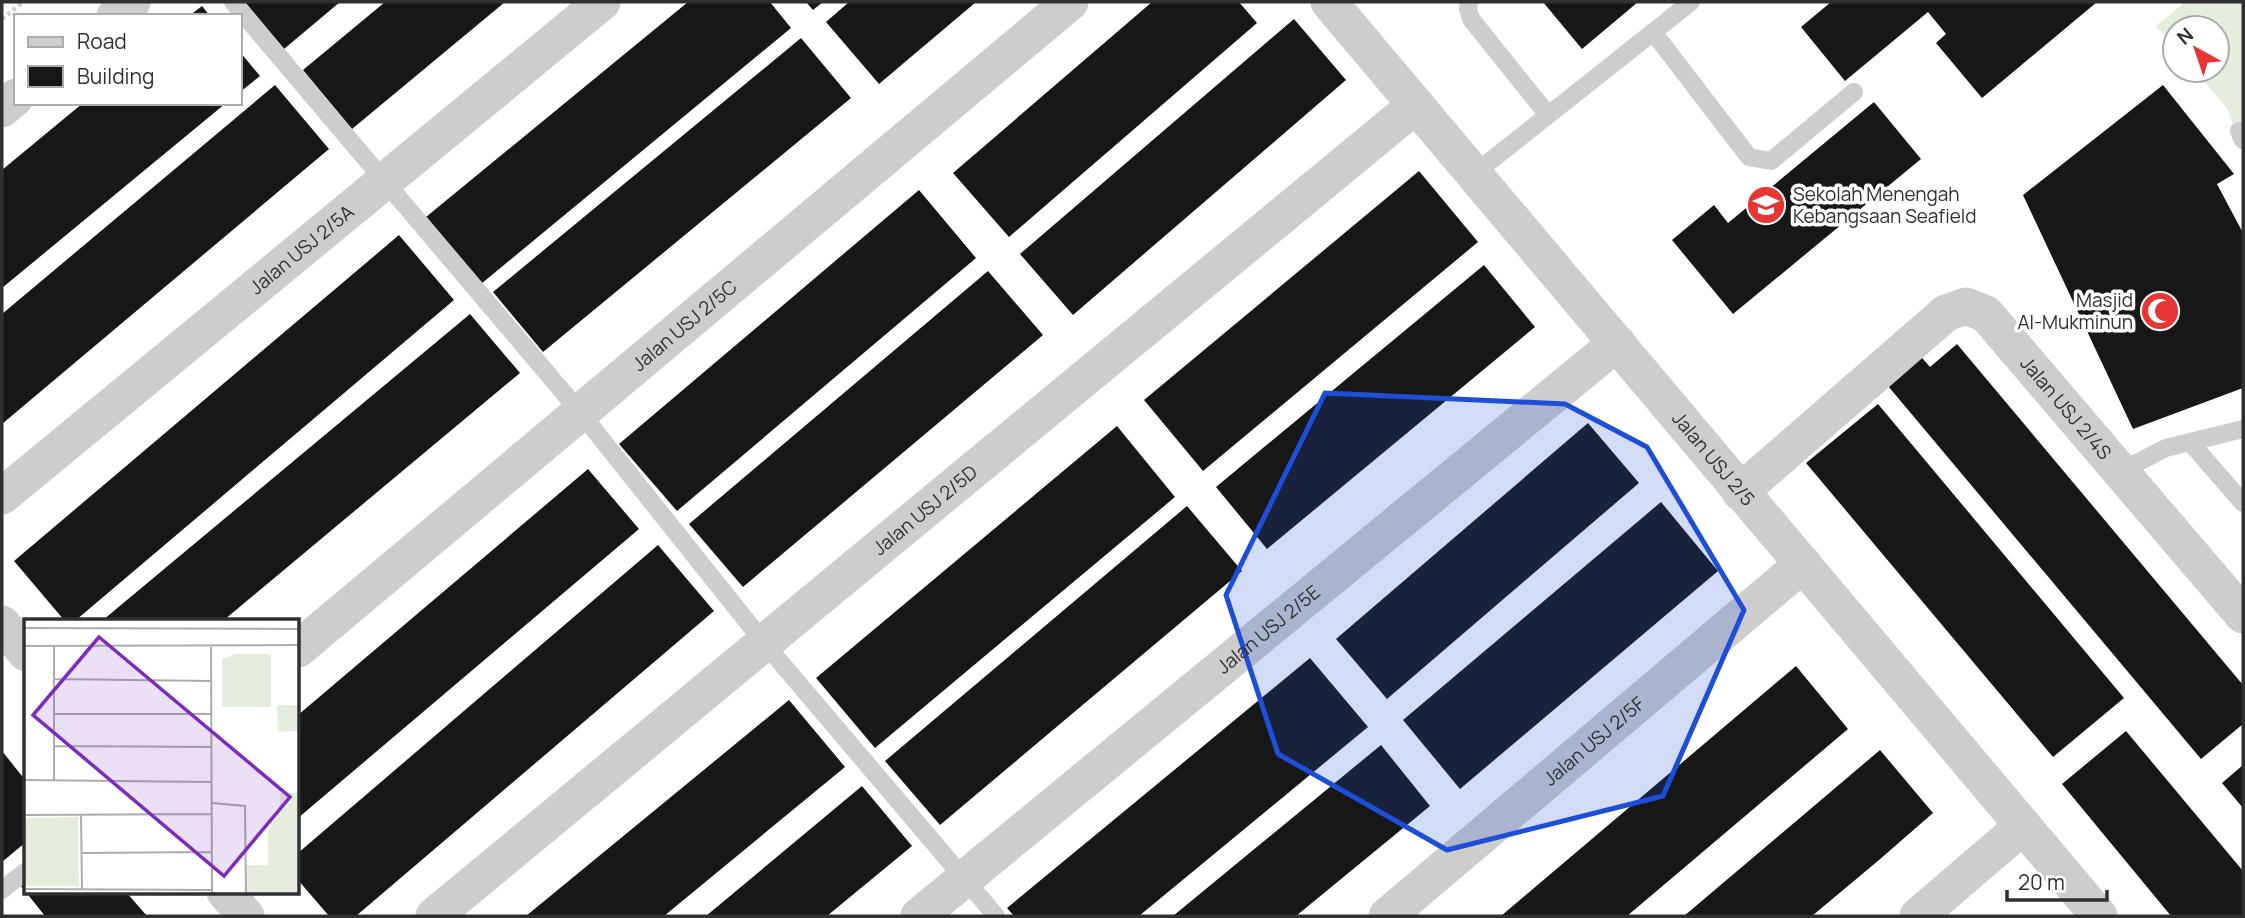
<svg xmlns="http://www.w3.org/2000/svg" width="2245" height="918" font-family="Manrope,sans-serif">
	<style>
		.green { fill: #e4edde }
		.building { fill: #171717 }
		.lines { fill: none; stroke-linecap: round; stroke-linejoin: round }
		.path { stroke: #cdcdcd; stroke-width: 4.5; stroke-dasharray: 3.5 3.5; stroke-linecap: butt }
		.lane { stroke: #cdcdcd; stroke-width: 18 }
		.street { stroke: #cdcdcd; stroke-width: 37 }
		.marked { fill: #1d4ed8; fill-opacity: 0.2; stroke: #1d4ed8; stroke-width: 5; stroke-linejoin: round }
		.labels { text-anchor: middle; stroke-width: 7; stroke-linejoin: round; paint-order: stroke }
		.poi-label { font-size: 19px; fill: #303030; stroke: #fff; text-anchor: start }
		.street-label { font-size: 19px; fill: #303030; stroke: #fff }
		.inset-road { fill: none; stroke: #acacac; stroke-width: 2 }
		.view { fill: #7b2cbf; fill-opacity: 0.15; stroke: #7b2cbf; stroke-width: 3.5 }
		.inset-edge { fill: none; stroke: #303030; stroke-width: 3.5 }
	</style>
	<rect width="100%" height="100%" fill="#fff"/>
	<!-- green -->
	<path class="green" d="M2185,2h58v148l-16,-42 -33,-38h23v-42h-42v20l-19,-22z"/>
	<!-- building -->
	<path class="building" d="M245,2h95l-56,47z
		M385,2h120l-153,127 -49,-59z
		M688,2h82l21,26 -310,256 -55,-67z
		M806,2h17l-10,8z
		M849,2h127l-97,82 -53,-62z
		M1152,2h87l18,21 -248,214 -56,-64z
		M1543,2h95l-56,47z
		M1831,2h266l-115,96 -46,-55 10,-9 -18,-22 -83,69 -44,-54z
		M202,6l8,10h-21z
		M1294,19l52,61 -273,235 -53,-61z
		M801,38l50,60 -308,254 -50,-60z
		M240,52l20,24 -20,16z
		M275,85l54,64 -327,275v-110z
		M2163,85l71,89 -17,10 26,49v155l-110,41 -110,-234z
		M1874,102l47,57 -188,155 -61,-74 42,-35 14,18z
		M83,103h143l-224,185v-118z
		M1419,171l59,71 -275,229 -59,-71z
		M919,190l57,68 -299,253 -58,-67z
		M399,235l55,65 -378,320h-12l-50,-59z
		M1484,265l51,62 -268,222 -51,-62z
		M988,271l55,64 -300,252 -54,-63z
		M470,314l50,59 -181,151 -115,96h-121z
		M1957,344l286,341v39l-42,35 -318,-379 34,-28 13,15z
		M1878,404l246,294 -71,59 -247,-294z
		M1588,423l51,60 -252,216 -51,-60z
		M1117,426l58,71 -300,251 -59,-70z
		M588,469l51,60 -341,289v-103z
		M1661,502l57,69 -258,218 -57,-69z
		M1187,506l55,65 -302,254 -55,-64z
		M658,545l56,66 -358,305h-27l-31,-36v-27z
		M1310,658l58,69 -229,189h-125l-7,-8z
		M1796,666l52,63 -189,160 -32,27h-126z
		M789,700l56,67 -153,126 -28,23h-138z
		M2126,731l117,140v45h-72l-109,-132z
		M1381,745l49,61 -134,110h-123z
		M1880,750l53,63 -54,47 -67,56h-128z
		M2,751l24,30v61l-24,20z
		M2243,765v43l-21,-25z
		M862,786l50,60 -85,70h-121z
		M26,881v11h100l21,24h-102l-24,-30z"/>
	<g class="lines">
		<!-- path -->
		<path class="path" d="M2,19l21,-17"/>
		<!-- lane -->
		<path class="lane" d="M233,2l347,410 185,232 231,272
			M1469,2l-1,7 3,10 77,96
			M1653,32l96,125 22,4 83,-69
			M2239,131l4,9
			M1474,174l217,-172
			M2190,442l53,-13
			M2121,471l45,-23 24,-6 53,61
			M2,890l24,-19"/>
		<!-- street -->
		<g class="street">
			<path id="s1" d="M1329,2l770,914"/>
			<path d="M115,16l17,-14"/>
			<path d="M2,109l14,-12"/>
			<path id="s2" d="M1740,492l206,-179 20,-7 20,8 257,301"/>
			<path id="s3" d="M2,496l600,-494"/>
			<path d="M2,624l24,29"/>
			<path id="s4" d="M298,649l772,-647"/>
			<path d="M225,892l21,24"/>
			<path id="s5" d="M434,916c328,-270 653,-542 982,-811"/>
			<path id="s6" d="M919,916l698,-573"/>
			<path id="s7" d="M1387,916l416,-352"/>
			<path d="M1918,916l105,-90"/>
		</g>
	</g>
	<!-- marked area -->
	<path class="marked" d="M1325,393l240,11 82,43 97,163 -81,186 -216,54 -169,-96 -52,-159z"/>
	<!-- icons -->
	<defs>
		<g id="school-disc" transform="scale(2.0125)"><circle r="9.5" fill="#e73532" stroke="#fff"/><path d="M0-5L7-2L0 1L-7-2ZM-4 1L0 2.5L4 1V4Q0 6-4 4Z" fill="#fff"/></g>
		<g id="mosque-disc" transform="scale(2.0125)"><circle r="9.5" fill="#e73532" stroke="#fff"/><path d="M3.5-4.9A6 6 0 1 0 3.5 4.9A5 5 0 1 1 3.5-4.9Z" fill="#fff"/></g>
	</defs>
	<g fill-rule="evenodd">
		<use href="#school-disc" x="1766" y="205"/>
		<use href="#mosque-disc" x="2160" y="311"/>
	</g>
	<g class="labels">
		<!-- poi labels -->
		<g class="poi-label">
			<text x="1793" y="201">Sekolah Menengah<tspan x="1793" dy="22">Kebangsaan Seafield</tspan></text>
			<text x="2133" y="307" text-anchor="end">Masjid<tspan x="2133" dy="22">Al-Mukminun</tspan></text>
		</g>
		<!-- street labels -->
		<g class="street-label">
			<text dy="7" stroke="none"><textPath href="#s3" startOffset="388">Jalan USJ 2/5A</textPath></text>
			<text dy="7" stroke="none"><textPath href="#s4" startOffset="504">Jalan USJ 2/5C</textPath></text>
			<text dy="7" stroke="none"><textPath href="#s2" startOffset="439">Jalan USJ 2/4S</textPath></text>
			<text dy="7" stroke="none"><textPath href="#s1" startOffset="597">Jalan USJ 2/5</textPath></text>
			<text dy="7" stroke="none"><textPath href="#s5" startOffset="637">Jalan USJ 2/5D</textPath></text>
			<text dy="7" stroke="none"><textPath href="#s6" startOffset="452">Jalan USJ 2/5E</textPath></text>
			<text dy="7" stroke="none"><textPath href="#s7" startOffset="271">Jalan USJ 2/5F</textPath></text>
		</g>
	</g>
	<!-- overview -->
	<g transform="translate(24 619)">
		<rect width="275" height="275" fill="#fff"/>
		<path d="M211,35h36v53h-49v-48zM253,86h22v26l-21,1zM256,174h19v100h-52v-28h21v-32l12,-28zM54,198l1,69h-55v-68z" fill="#e4edde"/>
		<path class="inset-road" d="M0,9l275,1M0,27l275,-1M187,28l1,246M30,60l157,2M30,95h158M30,127l158,1M0,161l188,2M30,161v-134M188,184l33,3 1,87M57,195l1,75M0,196l188,-1M57,234l131,-1M0,270l188,1"/>
		<path class="view" d="M75,18l191,160 -66,79 -191,-161z"/>
		<rect width="275" height="275" class="inset-edge"/>
	</g>
	<!-- border -->
	<rect width="2245" height="918" fill="none" stroke="#303030" stroke-width="7"/>
	<!-- legend -->
	<rect x="14" y="14" width="228" height="91" fill="#ffffff" stroke="#acacac" stroke-width="2"/>
	<rect x="28" y="37" width="35" height="10" fill="#cdcdcd" stroke="#acacac" stroke-width="2"/>
	<text x="77" y="49" font-size="21" fill="#303030">Road</text>
	<rect x="28" y="66" width="35" height="21" fill="#171717" stroke="#acacac" stroke-width="2"/>
	<text x="77" y="84" font-size="21" fill="#303030">Building</text>
	<!-- north arrow -->
	<g transform="translate(2196 49) rotate(320)"><circle r="33" fill="#ffffff" stroke="#acacac" stroke-width="2"/>
	<path d="M0-5L12 26L0 18L-12 26Z" fill="#e73532"/>
	<text y="-10" font-size="19" font-weight="bold" text-anchor="middle" fill="#303030">N</text>
	</g>
	<!-- scale -->
	<path d="M2007 890v10h100v-10" fill="none" stroke="#303030" stroke-width="3.5"/>
	<text x="2018" y="890" font-size="21" fill="#303030" stroke="#ffffff" stroke-width="5" paint-order="stroke">20 m</text>
</svg>
